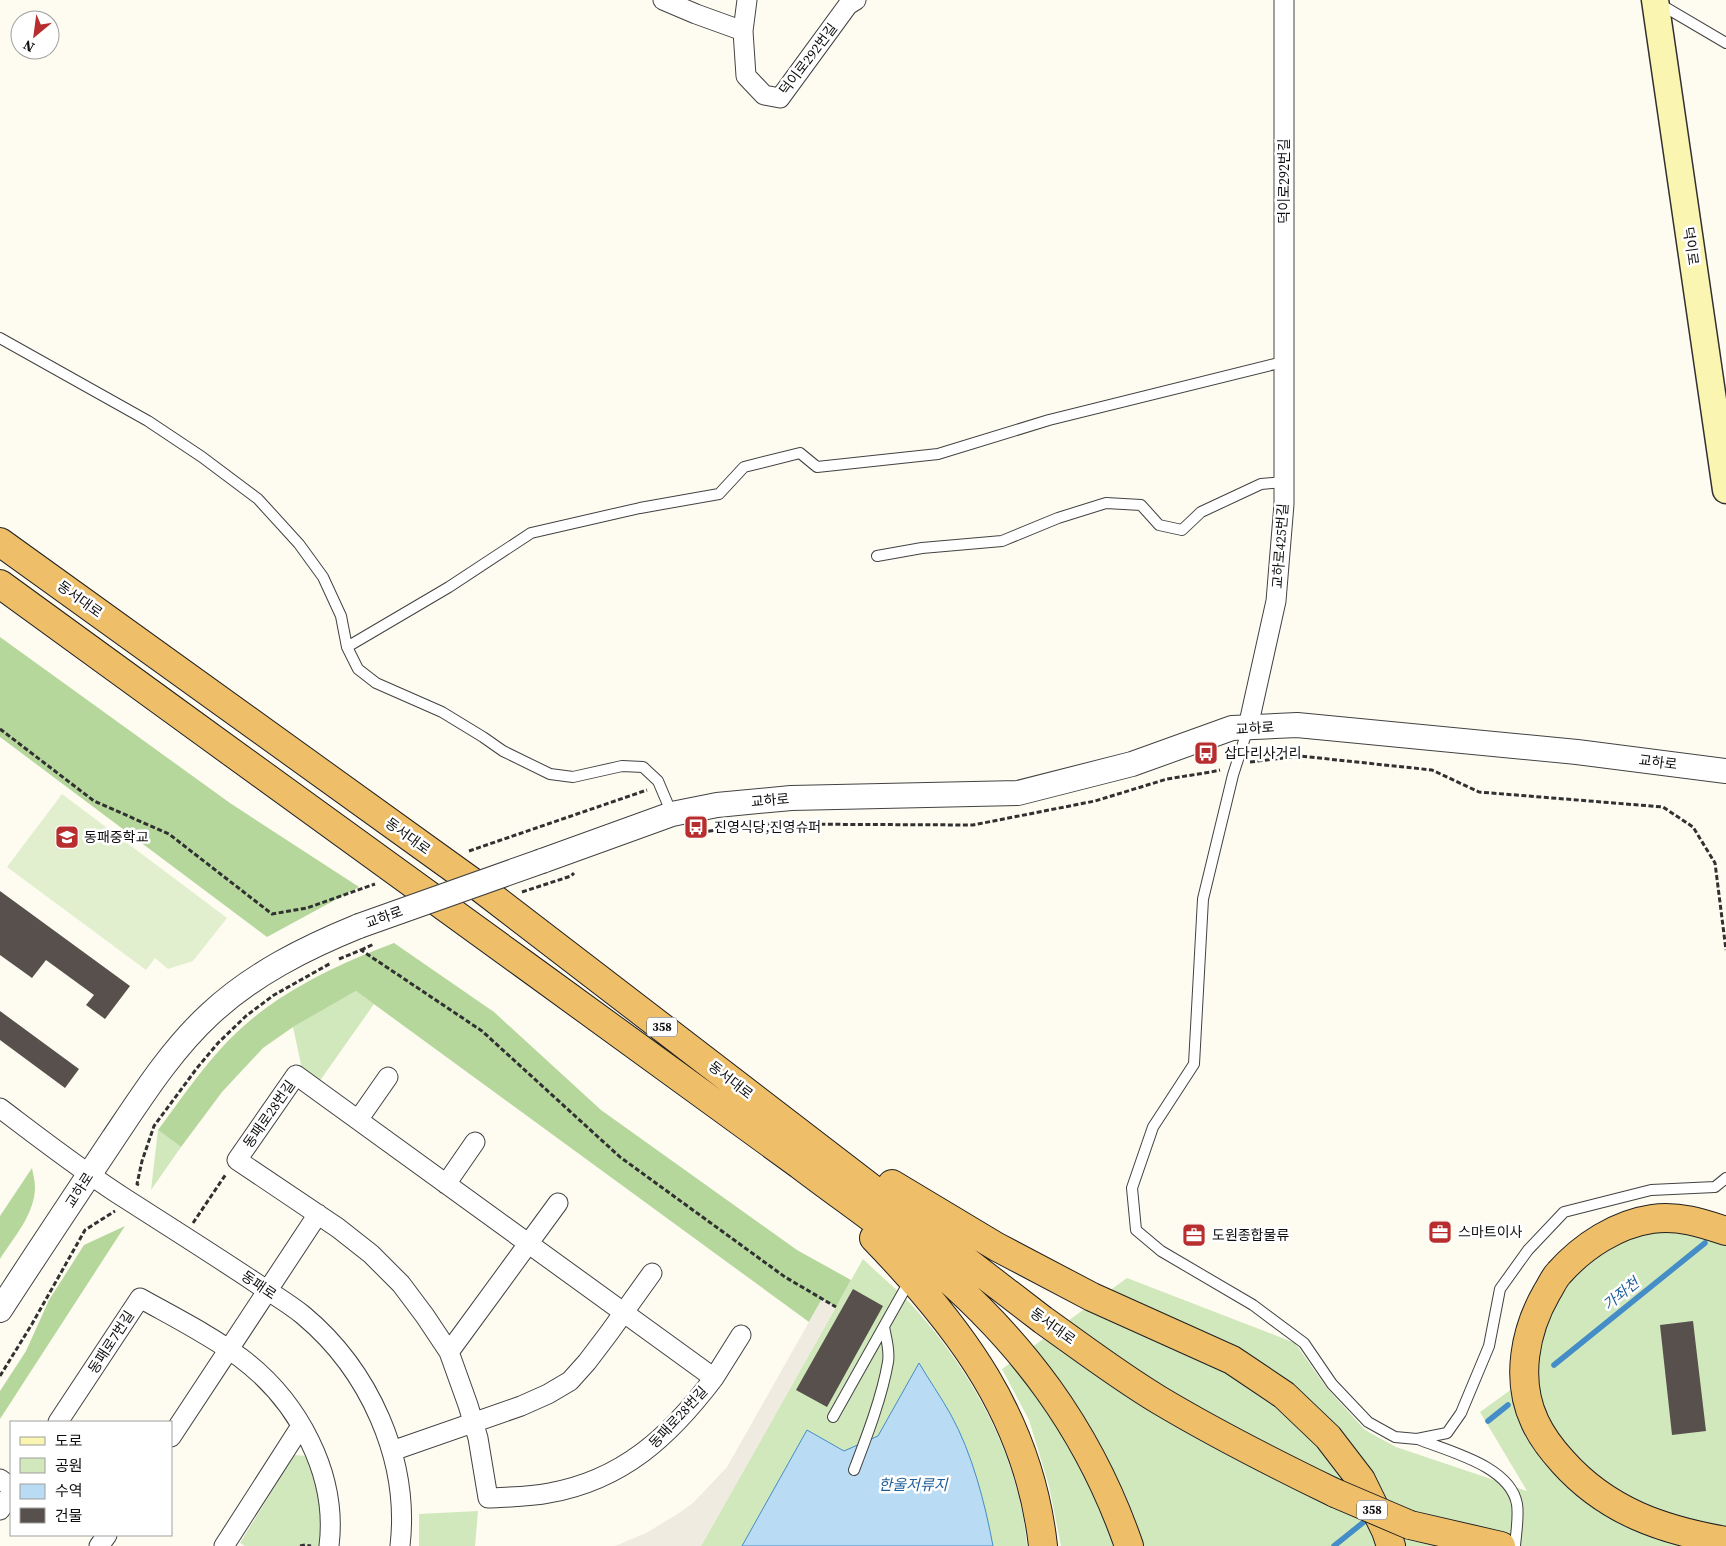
<svg xmlns="http://www.w3.org/2000/svg" width="1726" height="1546" font-family="'Source Serif 4','Noto Sans KR',serif">
	<style>
		.green { fill: #d1e7bc }
		.forest { fill: #b5d79c }
		.pitch { fill: #e2efce }
		.plaza { fill: #efebe0 }
		.water { fill: #b9dbf3; stroke: #448dc6 }
		.lines { fill: none; stroke-linecap: round; stroke-linejoin: round }
		.stream { stroke: #448dc6; stroke-width: 5.5 }
		.building { fill: #57504c }
		.service-casing { stroke: #424242; stroke-width: 12 }
		.minor-casing { stroke: #424242; stroke-width: 21 }
		.tertiary-casing { stroke: #424242; stroke-width: 26 }
		.secondary-casing { stroke: #313131; stroke-width: 29 }
		.trunk-casing { stroke: #202020; stroke-width: 30 }
		.path { stroke: #313131; stroke-width: 3; stroke-dasharray: 5 2.5; stroke-linecap: butt }
		.service { stroke: #fff; stroke-width: 10 }
		.minor { stroke: #fff; stroke-width: 19 }
		.tertiary { stroke: #fff; stroke-width: 24 }
		.secondary { stroke: #faf5b0; stroke-width: 26 }
		.trunk { stroke: #eebe68; stroke-width: 28 }
		.tertiary-bridge-casing { stroke: #424242; stroke-width: 26; stroke-linecap: butt }
		.trunk-bridge-casing { stroke: #202020; stroke-width: 30; stroke-linecap: butt }
		.tertiary-bridge { stroke: #fff; stroke-width: 24 }
		.trunk-bridge { stroke: #eebe68; stroke-width: 28 }
		.labels { text-anchor: middle; stroke-width: 5; stroke-linejoin: round; paint-order: stroke }
		.shield { fill: #fff; stroke: #575757; stroke-width: 1 }
		.shield-label { font-size: 12px; font-weight: bold; fill: #0f0f0f }
		.street-label { font-size: 14px; fill: #0f0f0f; stroke: #fff }
		.poi-label { font-size: 14px; fill: #0f0f0f; stroke: #fff; text-anchor: start }
		.water-label { font-size: 15px; font-style: italic; fill: #1e5f9a; stroke: #fff }
	</style>
	<rect width="100%" height="100%" fill="#fefcf1"/>
	<!-- green -->
	<path class="green" d="M356,991l18,13 -55,78 -17,-13 -9,-42z
		M158,1130l23,17 -30,43z
		M1653,1230h36l37,11v305h-665l-12,-60 -20,-66 -27,-51 125,-91 168,65 31,44 39,43 31,17 131,44 -47,-79 58,-42 4,-29 9,-29 18,-32 26,-23 28,-16z
		M863,1259c15,15 33,29 47,44 61,67 109,151 117,243h-326z
		M294,1455l14,1c9,30 15,58 12,90h-75l-5,-3z
		M478,1511l-3,35h-56v-32z"/>
	<!-- forest -->
	<path class="forest" d="M0,637l230,166 129,84 -92,50 -267,-200z
		M394,943l100,69 107,98 196,140 54,30 -15,27 -14,-8 -13,23 -453,-331 -63,36 -30,21 -41,44 -41,55 -23,-17c27,-36 53,-76 88,-106 41,-36 97,-62 148,-81z
		M32,1168c1,6 3,13 3,19 0,27 -21,50 -35,72v-43z
		M125,1226l-125,193v-28l26,-40 23,-51 35,-55z"/>
	<!-- pitch -->
	<path class="pitch" d="M62,794l165,124 -34,43 -25,8 -13,-11 -9,12 -139,-103z"/>
	<!-- plaza -->
	<path class="plaza" d="M822,1299l14,8 -135,239h-86l31,-13 30,-18 17,-12 34,-36z"/>
	<!-- water -->
	<path class="water" d="M919,1363c10,17 22,34 32,52 21,38 34,88 42,131h-251l65,-116 37,21 34,-15z"/>
	<g class="lines">
		<!-- stream -->
		<path class="stream" d="M1554,1365l151,-122
			M1488,1421l20,-16
			M1334,1546l36,-29"/>
	</g>
	<!-- building -->
	<path class="building" d="M0,891l130,95 -25,33 -19,-14 8,-10 -48,-35 -14,18 -32,-23z
		M0,1011l79,58 -14,19 -65,-48z
		M853,1289l30,17 -56,101 -31,-17z
		M1693,1321l13,110 -34,4 -12,-110z"/>
	<g class="lines">
		<!-- service casing -->
		<g class="service-casing">
			<path id="service" d="M1658,3l68,40
				M0,338l148,83 54,36 56,42 41,45 24,33 18,39 6,31 11,22 18,14 66,29 41,25 20,14 47,23 23,3 49,-11 21,1 15,14 14,33
				M877,556l45,-8 80,-7 56,-23 48,-15 35,2 18,20 23,5 19,-18 60,-28 22,-2
				M347,647l102,-60 82,-54 109,-25 79,-14 25,-27 56,-14 17,14 121,-13 111,-34 234,-58
				M1248,728l-15,47 -30,124 -9,165 -41,63 -21,61 4,42 25,21 92,54 51,38 28,41 36,38 27,15 22,2 30,-6 14,-20 28,-67 11,-57 28,-39 36,-38 87,-22 64,-3 11,-9
				M833,1417l77,-137
				M1418,1439c32,13 92,27 99,65 2,13 -1,29 -2,42
				M854,1470c13,-34 28,-73 34,-108 2,-12 -2,-24 -4,-35"/>
		</g>
		<!-- minor casing -->
		<g class="minor-casing">
			<path id="minor" d="M663,0l33,14 47,17
				M747,0l-4,31 3,45 18,19 16,3 68,-93 8,-5
				M1248,727l28,-126 8,-97v-504
				M296,1075l418,303c-44,58 -91,102 -165,115 -20,4 -41,4 -61,5l-10,-60 -10,-33 -19,-53 -24,-36 -24,-32 -30,-30 -33,-26 -101,-68z
				M0,1108c41,31 82,63 126,91 42,27 85,54 127,82 16,11 34,21 50,34 66,55 107,144 97,231
				M358,1120l30,-43
				M446,1184l29,-42
				M449,1352l109,-149
				M714,1378l27,-43
				M58,1422l82,-124c34,19 70,37 101,60 57,43 97,116 88,188
				M171,1437l147,-223
				M392,1451l129,-45 27,-12 22,-13 17,-19 22,-29 43,-60
				M0,1479l11,8
				M0,1510l11,-17
				M99,1546l8,-11
				M224,1546l77,-120"/>
		</g>
		<!-- tertiary casing -->
		<g class="tertiary-casing">
			<path id="tertiary" d="M542,861l130,-47 45,-9 74,-7 227,-5 114,-29 100,-36 65,-3 280,27 149,19
				M0,1310c37,-57 75,-114 113,-171 29,-43 58,-89 97,-125 43,-40 95,-66 149,-88"/>
		</g>
		<!-- secondary casing -->
		<g class="secondary-casing">
			<path id="secondary" d="M1655,0l71,490"/>
		</g>
		<!-- trunk casing -->
		<g class="trunk-casing">
			<path id="trunk" d="M0,542l478,344 565,434c38,27 76,56 116,80 57,34 116,64 176,93
				M0,584c175,127 350,255 525,381 92,67 184,133 275,200 42,32 86,62 127,96 94,78 162,169 202,285
				M892,1184l105,63 95,50 140,63 52,35 44,42 33,43 25,51 5,15
				M1726,1231c-24,-8 -48,-16 -74,-12 -35,5 -69,27 -93,54 -5,5 -8,13 -12,19 -22,38 -32,88 -12,130 7,15 17,28 28,40 44,49 99,68 163,79
				M874,1238c87,90 155,180 169,308
				M1410,1525l91,21"/>
		</g>
		<!-- path -->
		<path class="path" d="M0,729l94,72 75,33 103,80 35,-6 68,-24
			M1250,762l50,-6 132,14 47,22 184,15 30,20 22,36 11,87
			M686,834l78,-10 209,1 122,-24 72,-22 44,-7 9,-2
			M469,851l178,-61
			M522,892l49,-16 3,-3
			M361,950l13,-6
			M339,959l22,-9 121,81 138,126 165,120 51,30
			M139,1185l-2,-1 5,-23 12,-35 43,-58 21,-25 28,-27 28,-21 57,-32
			M193,1223l33,-49
			M0,1376l32,-52 53,-94 30,-19
			M300,1546l5,-1 6,1"/>
		<!-- service -->
		<use href="#service" class="service"/>
		<!-- minor -->
		<use href="#minor" class="minor"/>
		<!-- tertiary -->
		<use href="#tertiary" class="tertiary"/>
		<!-- secondary -->
		<use href="#secondary" class="secondary"/>
		<!-- trunk -->
		<use href="#trunk" class="trunk"/>
		<!-- tertiary-bridge casing -->
		<g class="tertiary-bridge-casing">
			<path id="tertiary-bridge" d="M359,926l183,-65"/>
		</g>
		<!-- trunk-bridge casing -->
		<g class="trunk-bridge-casing">
			<path id="trunk-bridge" d="M1335,1493l75,32"/>
		</g>
		<!-- tertiary-bridge -->
		<use href="#tertiary-bridge" class="tertiary-bridge"/>
		<!-- trunk-bridge -->
		<use href="#trunk-bridge" class="trunk-bridge"/>
	</g>
	<!-- icons -->
	<defs>
		<g id="bus-square" transform="scale(1.25)"><rect x="-9" y="-9" width="18" height="18" rx="4" fill="#b82e2f" stroke="#fff"/><path d="M-5-6H5V4H4V6H2V4H-2V6H-4V4H-5ZM-3.5-4V0h7V-4ZM-3.5 1.2v1.5H-2V1.2ZM2 1.2v1.5H3.5V1.2Z" fill="#fff"/></g>
		<g id="school-square" transform="scale(1.25)"><rect x="-9" y="-9" width="18" height="18" rx="4" fill="#b82e2f" stroke="#fff"/><path d="M0-5L7-2L0 1L-7-2ZM-4 1L0 2.5L4 1V4Q0 6-4 4Z" fill="#fff"/></g>
		<g id="office-square" transform="scale(1.25)"><rect x="-9" y="-9" width="18" height="18" rx="4" fill="#b82e2f" stroke="#fff"/><path d="M-6-3h4V-5.5h4V-3h4V5H-6ZM-1-4.5V-3h2v-1.5ZM-6 0V1H6V0Z" fill="#fff"/></g>
	</defs>
	<g fill-rule="evenodd">
		<use href="#bus-square" x="1206" y="753"/>
		<use href="#bus-square" x="696" y="827"/>
		<use href="#school-square" x="67" y="837"/>
		<use href="#office-square" x="1440" y="1232"/>
		<use href="#office-square" x="1194" y="1235"/>
	</g>
	<g class="labels">
		<!-- shield labels -->
		<g class="shield">
			<rect x="647" y="1017.5" width="30" height="19" rx="4"/>
			<rect x="1357" y="1500.5" width="30" height="19" rx="4"/>
		</g>
		<g class="shield-label">
			<text x="662" y="1031">358</text>
			<text x="1372" y="1514">358</text>
		</g>
		<!-- street labels -->
		<g class="street-label">
			<text transform="translate(808 59) rotate(-53)" y="5">덕이로292번길</text>
			<text transform="translate(1284 181) rotate(-90)" y="5">덕이로292번길</text>
			<text transform="translate(1691 246) rotate(82)" y="5">덕이로</text>
			<text transform="translate(1280 546) rotate(-86)" y="5">교하로425번길</text>
			<text transform="translate(80 599) rotate(36)" y="5">동서대로</text>
			<text transform="translate(1255 728) rotate(-4)" y="5">교하로</text>
			<text transform="translate(1658 762) rotate(7)" y="5">교하로</text>
			<text transform="translate(770 800) rotate(-5)" y="5">교하로</text>
			<text transform="translate(408 836) rotate(36)" y="5">동서대로</text>
			<text transform="translate(384 917) rotate(-20)" y="5">교하로</text>
			<text transform="translate(731 1080) rotate(38)" y="5">동서대로</text>
			<text transform="translate(269 1114) rotate(-55)" y="5">동패로28번길</text>
			<text transform="translate(79 1190) rotate(-57)" y="5">교하로</text>
			<text transform="translate(259 1285) rotate(34)" y="5">동패로</text>
			<text transform="translate(1053 1326) rotate(36)" y="5">동서대로</text>
			<text transform="translate(111 1342) rotate(-57)" y="5">동패로7번길</text>
			<text transform="translate(678 1417) rotate(-47)" y="5">동패로28번길</text>
		</g>
		<!-- poi labels -->
		<g class="poi-label">
			<text x="1224" y="758">삽다리사거리</text>
			<text x="714" y="832">진영식당,진영슈퍼</text>
			<text x="84" y="842">동패중학교</text>
			<text x="1458" y="1237">스마트이사</text>
			<text x="1212" y="1240">도원종합물류</text>
		</g>
		<!-- water labels -->
		<g class="water-label">
			<text transform="translate(1621 1294) rotate(-39)" y="5">가좌천</text>
			<text x="913" y="1490">한울저류지</text>
		</g>
	</g>
	<!-- legend -->
	<rect x="10" y="1421" width="162" height="115" fill="#ffffff" stroke="#9f9f9f"/>
	<rect x="20" y="1437" width="25" height="8" fill="#faf5b0" stroke="#9f9f9f"/>
	<text x="55" y="1446" font-size="15" fill="#0f0f0f">도로</text>
	<rect x="20" y="1458" width="25" height="15" fill="#d1e7bc" stroke="#9f9f9f"/>
	<text x="55" y="1471" font-size="15" fill="#0f0f0f">공원</text>
	<rect x="20" y="1484" width="25" height="15" fill="#b9dbf3" stroke="#9f9f9f"/>
	<text x="55" y="1496" font-size="15" fill="#0f0f0f">수역</text>
	<rect x="20" y="1508" width="25" height="15" fill="#57504c" stroke="#9f9f9f"/>
	<text x="55" y="1521" font-size="15" fill="#0f0f0f">건물</text>
	<!-- north arrow -->
	<g transform="translate(35 35) rotate(209)"><circle r="24" fill="#ffffff" stroke="#9f9f9f"/>
	<path d="M0-4L9 19L0 12L-9 19Z" fill="#b82e2f"/>
	<text y="-8" font-size="14" font-weight="bold" text-anchor="middle" fill="#0f0f0f">N</text>
	</g>
</svg>
